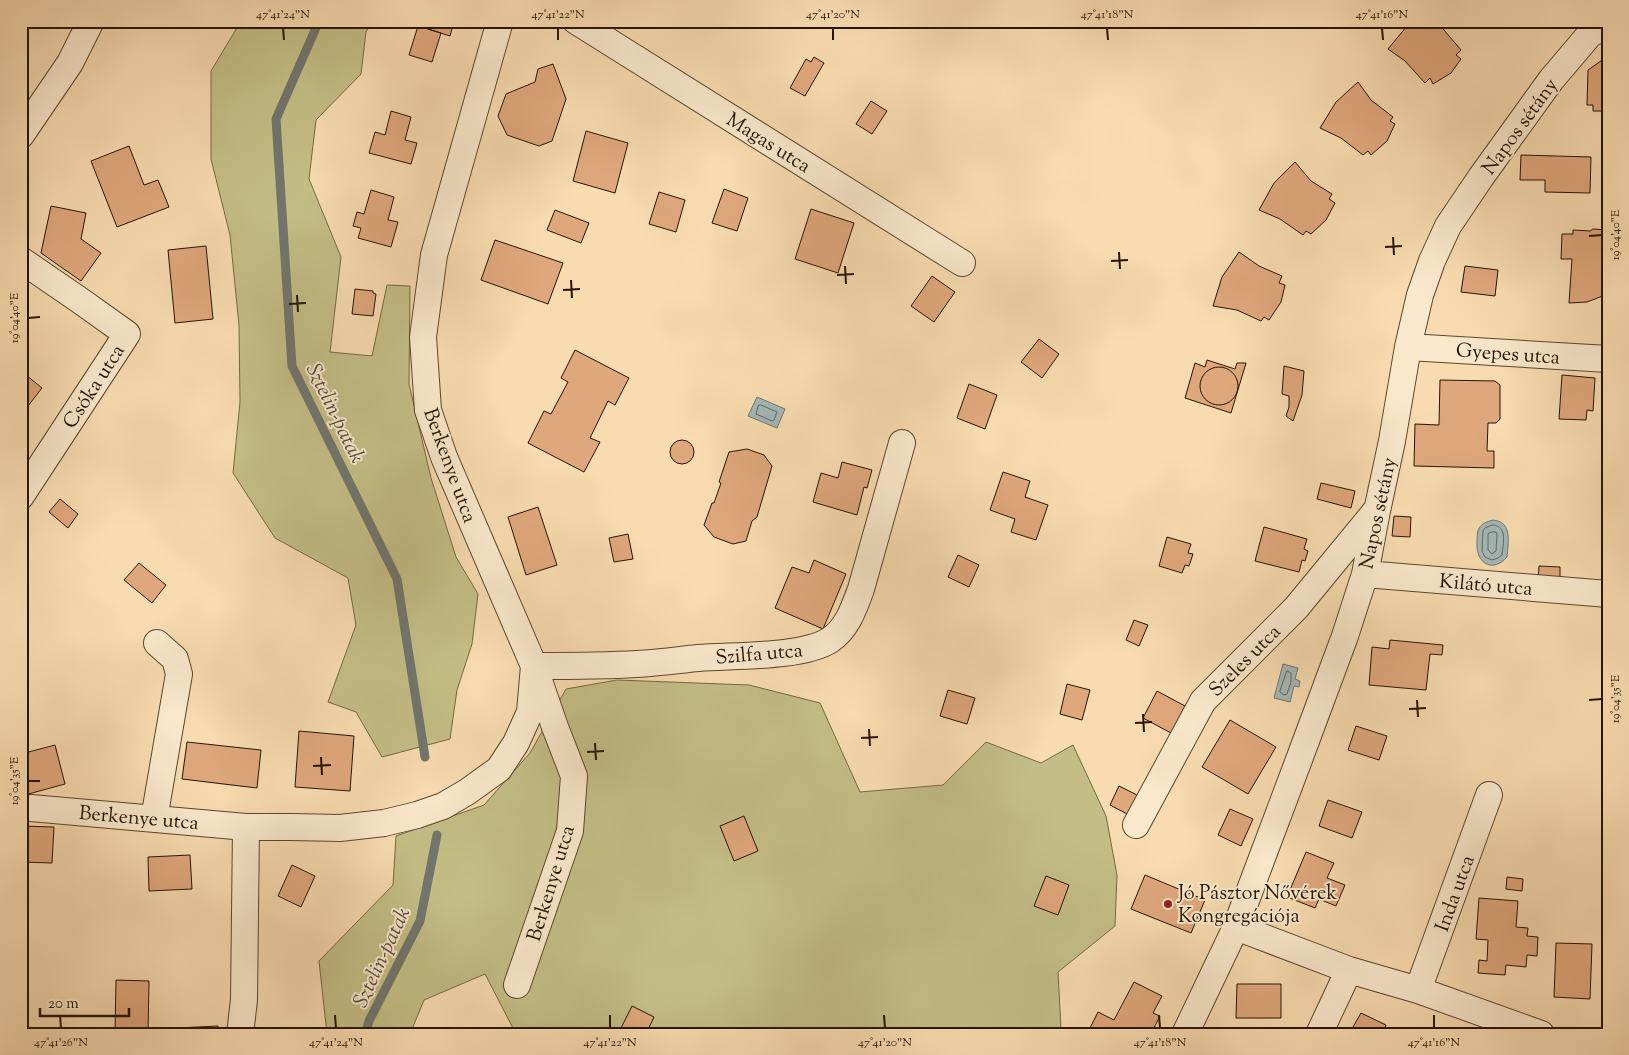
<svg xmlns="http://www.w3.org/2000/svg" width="1629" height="1055" font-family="'Sorts Mill Goudy',serif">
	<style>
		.green { fill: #c4be86; stroke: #746943 }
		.water { fill: #a3b8b8; stroke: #71766e }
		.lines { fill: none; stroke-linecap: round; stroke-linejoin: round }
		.shore { stroke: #64665c; stroke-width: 1 }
		.stream { stroke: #71766e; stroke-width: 9 }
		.building { fill: #dfa77c; stroke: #251400 }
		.street-casing { stroke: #5a462c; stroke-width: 28 }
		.street { stroke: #fae8cc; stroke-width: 26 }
		.ticks { fill: none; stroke: #251400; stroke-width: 2 }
		.poi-dot { fill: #8f2418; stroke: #fae8cc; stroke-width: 2 }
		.labels { text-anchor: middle; stroke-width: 4; stroke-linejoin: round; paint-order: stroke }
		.street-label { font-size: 20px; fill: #251400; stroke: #fae8cc }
		.poi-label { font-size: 20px; fill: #251400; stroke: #fae8cc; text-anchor: start }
		.water-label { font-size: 21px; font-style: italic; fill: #514d40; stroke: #fae8cc }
		.neatline { fill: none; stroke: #251400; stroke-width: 2 }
		.ticks-label { font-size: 12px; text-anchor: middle; fill: #251400 }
	</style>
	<rect width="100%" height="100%" fill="#f8dbb0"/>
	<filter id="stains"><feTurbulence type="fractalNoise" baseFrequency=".004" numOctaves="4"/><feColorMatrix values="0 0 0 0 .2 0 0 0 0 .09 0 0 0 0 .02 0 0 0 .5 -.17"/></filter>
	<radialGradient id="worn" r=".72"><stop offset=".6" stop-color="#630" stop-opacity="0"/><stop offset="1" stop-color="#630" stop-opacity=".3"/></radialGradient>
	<!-- green -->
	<path class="green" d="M241,21h132l-7,11 -5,42 -45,46 -7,59 32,78 -11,95 42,4 15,-71 23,1 -1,98 22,94 25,79 22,37 -6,50 -15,46 -7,49 -68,18 -26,-45 -28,-10 28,-77 -8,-47 -73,-40 -42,-65 7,-71 -1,-77 -9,-90 -19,-76v-88z
		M617,680l132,5 71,18 40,89 83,-7 43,-43 55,21 32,-18 33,71 11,59 -2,51 -57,46 3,57 6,5h-551l-31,-60 -61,26 -14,34h-83l-8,-73 74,-76 3,-49 88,-31 46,-52 36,-64z"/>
	<!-- water -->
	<path class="water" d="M757,397l28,12 -8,19 -29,-12z
		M1493,520c20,2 15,22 14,37 -14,16 -31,7 -30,-14 0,-14 1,-19 16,-23z
		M1283,664l15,4 -3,11 5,2 -1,6 -5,-1 -4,16 -16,-4z"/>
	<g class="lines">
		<!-- shore -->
		<path class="shore" d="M761,405l16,7 -3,8 -2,1 -16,-7 2,-8z
			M1493,525c15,1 10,19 9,30l-4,3 -6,2 -7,-3 -3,-6 1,-20 2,-3z
			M1492,532h4l1,2 -1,17 -4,3 -4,-4v-16z
			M1287,671l4,2v9l-4,12 -3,1 -4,-3z"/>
		<!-- stream -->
		<path class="stream" d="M319,21l-43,98 16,247 105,213 28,178
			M365,1034l4,-13 51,-100 17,-86"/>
	</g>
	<!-- building -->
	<path class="building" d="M430,21h24l-4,15 -22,-7z
		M1414,21h25l5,9 17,20 -5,5 5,4 -10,14 -18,11 -3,-6 -5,5 -20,-22 -17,-12 19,-23z
		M418,26l23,7 -9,29 -23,-7z
		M1608,56v55h-15v-6h-6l1,-35z
		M814,57l10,6 -19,33 -15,-8 16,-29 5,3z
		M553,64l13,35 -14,42 -13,5 -32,-11 -9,-19 8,-22 29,-12 3,-13z
		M1358,82l13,18 22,17 -3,4 5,3 -8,17 -16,14 -3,-4 -5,4 -22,-17 -21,-10 16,-26z
		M871,101l16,10 -15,23 -16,-10z
		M391,111l20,6 -6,23 12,3 -6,21 -42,-11 6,-21 10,3z
		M586,131l42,12 -13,50 -42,-12z
		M129,146l15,39 14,-5 11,27 -52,20 -26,-66z
		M1521,155l70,2 -1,36 -45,-1v-12h-25z
		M1295,162l16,19 21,13 -3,5 6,4 -9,17 -15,14 -5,-3 -3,4 -23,-16 -21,-9 15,-27z
		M724,189l24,9 -11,33 -25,-8z
		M371,190l23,7 -6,23 10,2 -7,25 -33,-9 3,-10 -8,-2 4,-14 7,2z
		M659,192l26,8 -9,32 -27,-8z
		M51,206l35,7 -5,26 20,14 -20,28 -40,-28z
		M811,209l43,14 -16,50 -43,-14z
		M555,210l34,13 -8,20 -34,-13z
		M1593,229l15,1v64l-21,8 -18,1 3,-44h-11l1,-25h11v-4l17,1z
		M495,240l68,23 -15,41 -67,-24z
		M206,246l7,73 -38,4 -7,-73z
		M1239,252l20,14 23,10 -3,7 6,2 -4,17 -12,18 -5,-3 -3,4 -24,-11 -24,-4 9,-29z
		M1465,266l33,4 -3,26 -34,-4z
		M932,276l23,16 -21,30 -23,-16z
		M355,289l18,2v2l3,1 -3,22 -21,-2z
		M1039,339l20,15 -17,24 -21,-16z
		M575,350l54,28 -14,27 -7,-4 -18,37 10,4 -16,30 -56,-29 16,-32 7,3 17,-32 -7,-4z
		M1207,360l28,9 2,-6h9l-15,50 -46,-15 10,-35 10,4z
		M1284,366l20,5 -2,24 -9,26 -7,-5 3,-9v-11l-7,-2z
		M1200 386a19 19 0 1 1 38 0a19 19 0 1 1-38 0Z
		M21,371l21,17 -21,27z
		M1562,375l33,3 -2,33 -6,-1 -1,10 -27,-1z
		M1440,380l55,1 5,4v34l-4,4h-8l-1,28h7v17l-80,-2 1,-42 24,1z
		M969,384l28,11 -12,34 -28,-11z
		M670 452a12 12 0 1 1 24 0a12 12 0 1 1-24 0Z
		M747,449l17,6 8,11 -15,51 -5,4 -6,20 -13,3 -19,-7 -10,-12 8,-22h2l7,-20 -2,-1 10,-30z
		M842,462l30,8 -5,18 -3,-1 -7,28 -44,-13 8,-29 17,5z
		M1003,472l27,9 -5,16 23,8 -12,35 -25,-8 4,-13 -25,-9z
		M1321,483l34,8 -4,17 -34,-9z
		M60,499l18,15 -10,14 -19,-16z
		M538,507l19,58 -31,10 -18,-58z
		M1394,516l17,1 -1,20 -18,-1z
		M1264,527l43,12 -3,10 4,2 -3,10 -3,-1 -3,12 -44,-11z
		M628,534l5,25 -19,3 -5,-24z
		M1167,537l24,7 -3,9 5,1 -4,12 -4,-1 -3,8 -23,-7z
		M958,555l21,10 -10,22 -21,-10z
		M814,560l32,14 -23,55 -48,-21 17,-41 17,6z
		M139,563l27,22 -14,18 -28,-23z
		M1539,566l21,1v15l-22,-1z
		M1134,620l14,5 -9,21 -13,-6z
		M1390,640l53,5 -1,10 -12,-1 -4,36 -57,-5 3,-38 17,2z
		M1067,684l23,6 -8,30 -22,-6z
		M948,690l27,8 -8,26 -27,-8z
		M1157,691l28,15 -14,27 -28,-15z
		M1230,720l46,27 -28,47 -46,-27z
		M1356,726l31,10 -8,24 -31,-10z
		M299,731l55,5 -4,55 -55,-4z
		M187,742l74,8 -4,38 -75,-9z
		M55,745l10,39 -44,12v-42z
		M1119,786l20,10 -10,19 -19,-10z
		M1328,800l34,12 -10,26 -33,-12z
		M1230,809l23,10 -12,27 -23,-11z
		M744,816l14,35 -24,10 -14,-35z
		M21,826l33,1 -2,36 -31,-1z
		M1306,852l28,11 -7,15 18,7 -9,21 -17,-7 -4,9 -28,-11z
		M190,855l2,34 -43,2 -1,-34z
		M292,865l23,11 -14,31 -23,-11z
		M1145,875l60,25 -14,33 -60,-24z
		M1046,876l23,9 -11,30 -24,-9z
		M1507,877l16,2 -1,12 -16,-2z
		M1479,898l39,3 -2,26 12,1 -1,8 11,1 -1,19 -10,-1 -1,12 -20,-2 -1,10 -27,-2 1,-13 8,1 1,-21 -12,-1z
		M1556,943l36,1 -2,55 -36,-2z
		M116,980l33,1 -1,53h-33z
		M1134,982l28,14 -9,17 7,3 -9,18h-64l11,-22 16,8z
		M1237,984h44v34h-45z
		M632,1006l22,11 -8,17h-25l-2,-2z
		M1361,1013l25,12 -2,5 7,4h-42z
		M218,1026l1,8h-41l-1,-6z"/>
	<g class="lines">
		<!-- street casing -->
		<g class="street-casing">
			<path id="street" d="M576,21l386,242
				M21,135l49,-72 21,-42
				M21,260l57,39 49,35 -106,162
				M1408,347l200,12
				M1365,574l243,20
				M31,808l215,19
				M154,819l25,-145 -4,-15 -18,-16
				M1136,825l67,-124 93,-93 79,-96
				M1236,927l113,43 69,20 123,44
				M517,985l53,-154 4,-55 -19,-49 -21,-61c35,0 69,0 103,-2 21,-1 41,-4 61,-6 35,-3 104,0 132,-18 17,-11 24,-32 31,-51l41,-146
				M1418,990l71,-195
				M240,1034l4,-34 2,-173h45l49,1 44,-5 33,-8 26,-9 24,-14 32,-23 17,-26 14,-31 4,-46 -90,-209 -16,-47 -5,-73 11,-82 66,-234
				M1185,1034l51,-107 64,-170 45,-121 20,-62 12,-63 15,-70 16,-94 12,-52 12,-34 16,-35 33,-49 70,-97 39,-46 18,-9
				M1319,1034l30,-64"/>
		</g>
		<!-- street -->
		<use href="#street" class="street"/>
	</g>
	<!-- ticks -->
	<path class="ticks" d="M283,28l1,12M558,28v12M833,28v12M1107,28l1,12M1382,28l1,12M1589,236l13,-1M1393,237l1,18M1385,247l17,-1M1119,252l1,17M1111,261l17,-1M845,266l1,18M837,275l17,-1M571,280l1,18M563,290l17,-1M297,295l1,17M289,304l17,-1M28,318l12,-1M1417,700l1,17M1589,700l13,-1M1409,709l17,-1M1143,714l1,18M1135,723l17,-1M869,729l1,17M861,738l17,-1M595,743l1,17M587,752l17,-1M321,757l1,18M313,766l18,-1M28,781h12M60,1015l1,13M335,1015l1,13M610,1015v13M884,1015l1,13M1159,1015l1,13M1434,1015v13"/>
	<!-- markers -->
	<circle class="poi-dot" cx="1168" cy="904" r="5"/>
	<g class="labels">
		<!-- street labels -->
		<g class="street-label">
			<text transform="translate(1519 126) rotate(-54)" y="7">Napos sétány</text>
			<text transform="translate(769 142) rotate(32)" y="7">Magas utca</text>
			<text transform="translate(1508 353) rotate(4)" y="7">Gyepes utca</text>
			<text transform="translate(93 386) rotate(-57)" y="7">Csóka utca</text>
			<text transform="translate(451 465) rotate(70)" y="7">Berkenye utca</text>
			<text transform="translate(1377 513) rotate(-78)" y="7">Napos sétány</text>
			<text transform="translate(1486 584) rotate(5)" y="7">Kilátó utca</text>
			<text transform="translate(759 653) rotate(-5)" y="7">Szilfa utca</text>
			<text transform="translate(1244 660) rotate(-45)" y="7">Szeles utca</text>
			<text transform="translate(139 817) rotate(5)" y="7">Berkenye utca</text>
			<text transform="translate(550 883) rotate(-73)" y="7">Berkenye utca</text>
			<text transform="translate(1454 893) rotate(-70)" y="7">Inda utca</text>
		</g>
		<!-- poi labels -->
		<g class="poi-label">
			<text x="1178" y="899">Jó Pásztor Nővérek<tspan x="1178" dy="23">Kongregációja</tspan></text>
		</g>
		<!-- water labels -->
		<g class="water-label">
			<text transform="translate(336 413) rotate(64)" y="7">Sztelin-patak</text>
			<text transform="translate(381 957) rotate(-65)" y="7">Sztelin-patak</text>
		</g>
	</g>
	<!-- margin -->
	<rect width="1629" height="1055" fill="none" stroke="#f8dbb0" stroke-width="55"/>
	<!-- scale -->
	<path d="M40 1008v8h89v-8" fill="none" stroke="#251400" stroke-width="2.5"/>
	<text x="48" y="1008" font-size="15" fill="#251400" stroke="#fae8cc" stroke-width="4" paint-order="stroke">20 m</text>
	<rect x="28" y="28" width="1574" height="1000" class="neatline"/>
	<g class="ticks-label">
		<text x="283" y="18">47°41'24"N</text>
		<text x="558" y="18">47°41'22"N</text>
		<text x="833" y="18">47°41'20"N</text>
		<text x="1107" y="18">47°41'18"N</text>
		<text x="1382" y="18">47°41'16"N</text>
		<text transform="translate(1615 235) rotate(-90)" y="4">19°04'40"E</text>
		<text transform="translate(14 318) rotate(-90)" y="4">19°04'40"E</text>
		<text transform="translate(1615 699) rotate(-90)" y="4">19°04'35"E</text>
		<text transform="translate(14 781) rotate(-90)" y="4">19°04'35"E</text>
		<text x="61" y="1046">47°41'26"N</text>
		<text x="336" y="1046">47°41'24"N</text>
		<text x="610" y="1046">47°41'22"N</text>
		<text x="885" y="1046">47°41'20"N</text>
		<text x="1160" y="1046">47°41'18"N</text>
		<text x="1434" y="1046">47°41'16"N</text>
	</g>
	<rect width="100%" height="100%" filter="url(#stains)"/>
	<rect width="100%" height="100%" fill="url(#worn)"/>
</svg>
